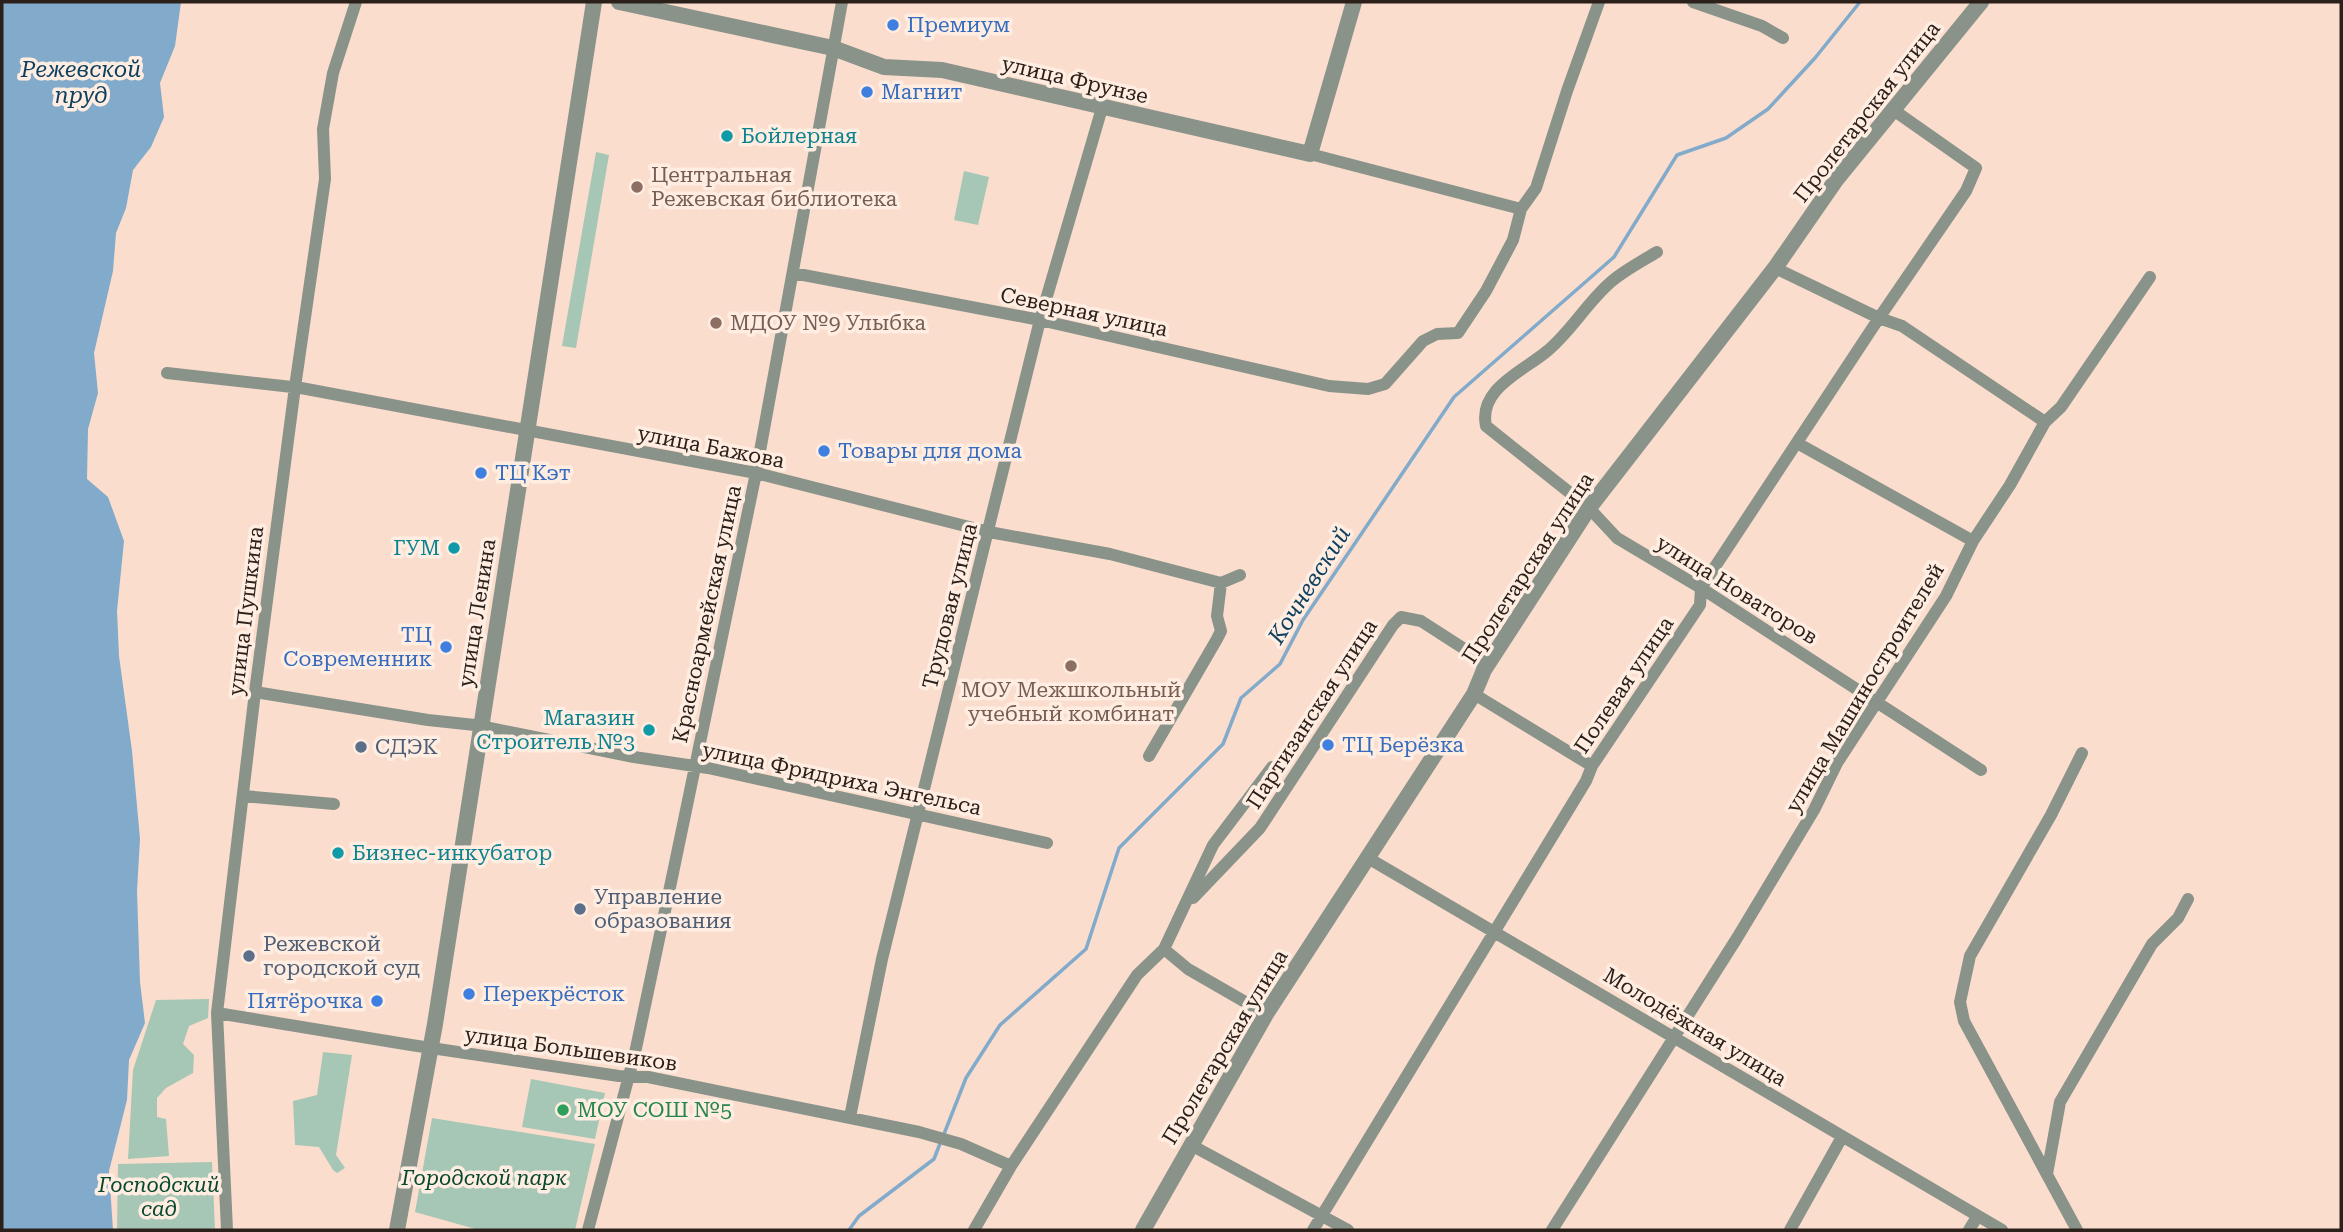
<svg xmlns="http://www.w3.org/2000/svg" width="2343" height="1232" font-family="'Roboto Serif',serif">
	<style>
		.green { fill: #a6c7b5 }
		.water { fill: #81aacb }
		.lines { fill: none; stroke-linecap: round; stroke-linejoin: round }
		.stream { stroke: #81aacb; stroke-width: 3.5 }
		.minor { stroke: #89938a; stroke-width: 12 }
		.tertiary { stroke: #89938a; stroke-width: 16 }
		.shop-dot { fill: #3f7fe0; stroke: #ffede2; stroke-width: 2.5 }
		.culture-dot { fill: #0f9aa8; stroke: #ffede2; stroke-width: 2.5 }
		.education-dot { fill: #8d6e63; stroke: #ffede2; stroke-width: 2.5 }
		.service-dot { fill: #5c6f8a; stroke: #ffede2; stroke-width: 2.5 }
		.leisure-dot { fill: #2e9e5b; stroke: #ffede2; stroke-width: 2.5 }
		.labels { text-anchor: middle; stroke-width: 7; stroke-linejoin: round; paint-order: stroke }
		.shop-label { font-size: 21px; fill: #366cbe; stroke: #ffede2; text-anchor: start }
		.street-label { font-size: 21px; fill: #2b211a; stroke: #ffede2 }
		.culture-label { font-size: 21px; fill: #0d838f; stroke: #ffede2; text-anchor: start }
		.education-label { font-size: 21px; fill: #785e54; stroke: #ffede2; text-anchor: start }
		.service-label { font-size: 21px; fill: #4e5e75; stroke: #ffede2; text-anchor: start }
		.leisure-label { font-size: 21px; fill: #27864d; stroke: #ffede2; text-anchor: start }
		.park-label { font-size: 21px; font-style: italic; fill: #06482f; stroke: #ffede2 }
		.water-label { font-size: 23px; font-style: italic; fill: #0d3f5f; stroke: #ffede2 }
	</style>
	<rect width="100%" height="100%" fill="#faddcc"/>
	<!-- green -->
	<path class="green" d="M596,152l13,3 -33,193 -14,-2z
		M964,171l25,6 -11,48 -24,-5z
		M209,999l-1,19 -19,8 -6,18 11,11 -1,18 -27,15 -9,10v19l9,2 3,37 -41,3 5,-89 23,-70z
		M323,1052l29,3 -16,100 9,13 -8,5 -4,-3 -14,-23 -24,-2 -2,-44 24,-6z
		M531,1079l74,14 -10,46 -73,-12z
		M432,1118l163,26 -20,86h-96l-64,-18z
		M212,1162l3,68h-98l1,-66z"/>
	<!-- water -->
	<path class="water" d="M2,2h179l-6,44 -15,37 4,34 -13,30 -18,23 -7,38 -10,25 -3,38 -19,82 4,40 -10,36 -1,50 21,18 16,44 -7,70 2,45 13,95 8,88 -3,52 3,91 5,41 -16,37 -2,40 -18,71 4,59h-111z"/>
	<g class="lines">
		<!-- stream -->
		<path class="stream" d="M944,1134l22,-56 34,-53 86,-76 33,-101 104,-104 18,-46 39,-34 23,-44 151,-223 160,-140 63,-102 49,-17 42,-29 47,-51 45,-56
			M849,1230l10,-14 75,-57 7,-18"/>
		<!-- minor -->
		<path class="minor" d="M1693,2l69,24 21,12
			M1310,154l211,55
			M1657,252c-15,9 -32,18 -45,29 -25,21 -41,51 -66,71 -23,19 -68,37 -60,74l103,82 28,30 84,50 280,182
			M1775,268l104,50 23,8 143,96
			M793,273l247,47 289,66 39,3 17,-5 38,-43 14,-7 21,-1 28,-42 27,-51 8,-31 15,-21 31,-97 32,-89
			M167,373l134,15 455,85 233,59 121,22 111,29 19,-8
			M1797,443l176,98
			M255,692l173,28 47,5 159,32 74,11 339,75
			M1474,694l118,72
			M1149,756l68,-117 4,-8 -4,-15 4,-33
			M243,796l91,8
			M1368,858l634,372
			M1193,898l67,-70 133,-203 8,-8 20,4 59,38 4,11
			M1164,949l24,20 78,45
			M217,1013l194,32 208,31 29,1 271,55 42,12 50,22
			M850,1117l32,-158 158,-639 62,-212
			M1191,1145l157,85
			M2047,1174l13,-72 92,-158 26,-26 10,-19
			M227,1230l-10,-217 38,-321 40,-305 30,-208 -2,-50 10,-56 23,-71
			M588,1230l47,-177 39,-185 82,-395 86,-471
			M974,1230l37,-64 126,-191 27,-26 49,-104 59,-78
			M1313,1230l273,-449 6,-15 108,-161 1,-17 178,-270 87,-127 10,-23 -84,-59
			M1552,1230l185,-292 77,-128 23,-47 109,-167 27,-55 37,-56 35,-63 16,-15 89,-130
			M1790,1230l52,-93
			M1969,1230l8,-13
			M2077,1230l-113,-209 -4,-19 10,-46 81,-141 31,-62"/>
		<!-- tertiary -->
		<path class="tertiary" d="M619,2l214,46 51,19 58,3 368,84 44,-152
			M397,1230l38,-206 159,-1022
			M1143,1230l123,-216 208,-320 10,-24 105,-162 186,-240 61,-88 145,-178"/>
	</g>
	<!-- markers -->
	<g class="shop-dot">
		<circle cx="893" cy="25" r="7"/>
		<circle cx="867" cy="92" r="7"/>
		<circle cx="824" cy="451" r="7"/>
		<circle cx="481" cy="473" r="7"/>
		<circle cx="446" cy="647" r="7"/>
		<circle cx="1328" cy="745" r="7"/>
		<circle cx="469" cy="994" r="7"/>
		<circle cx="377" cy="1001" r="7"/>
	</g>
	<g class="culture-dot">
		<circle cx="727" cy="136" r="7"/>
		<circle cx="454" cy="548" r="7"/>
		<circle cx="649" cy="730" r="7"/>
		<circle cx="338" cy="853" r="7"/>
	</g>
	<g class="education-dot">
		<circle cx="637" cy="187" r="7"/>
		<circle cx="716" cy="323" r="7"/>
		<circle cx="1071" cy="666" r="7"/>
	</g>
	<g class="service-dot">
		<circle cx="361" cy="747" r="7"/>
		<circle cx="580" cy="909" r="7"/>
		<circle cx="249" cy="956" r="7"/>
	</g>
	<circle class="leisure-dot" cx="563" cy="1110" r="7"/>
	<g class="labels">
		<!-- shop labels -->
		<g class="shop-label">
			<text x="907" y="32">Премиум</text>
			<text x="881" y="99">Магнит</text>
			<text x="838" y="458">Товары для дома</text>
			<text x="495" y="480">ТЦ Кэт</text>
			<text x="432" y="642" text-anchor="end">ТЦ<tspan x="432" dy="24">Современник</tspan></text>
			<text x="1342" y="752">ТЦ Берёзка</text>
			<text x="483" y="1001">Перекрёсток</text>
			<text x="363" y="1008" text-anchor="end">Пятёрочка</text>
		</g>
		<!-- street labels -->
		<g class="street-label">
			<text transform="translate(1075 80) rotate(13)" y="7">улица Фрунзе</text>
			<text transform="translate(1867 112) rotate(-52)" y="7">Пролетарская улица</text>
			<text transform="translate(1084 312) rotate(12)" y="7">Северная улица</text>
			<text transform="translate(711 447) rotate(11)" y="7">улица Бажова</text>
			<text transform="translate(1528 568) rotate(-57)" y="7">Пролетарская улица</text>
			<text transform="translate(1737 590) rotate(32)" y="7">улица Новаторов</text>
			<text transform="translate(950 606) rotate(-76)" y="7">Трудовая улица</text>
			<text transform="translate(246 611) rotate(-83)" y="7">улица Пушкина</text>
			<text transform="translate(477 613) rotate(-81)" y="7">улица Ленина</text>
			<text transform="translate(707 614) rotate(-78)" y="7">Красноармейская улица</text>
			<text transform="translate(1624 685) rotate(-56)" y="7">Полевая улица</text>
			<text transform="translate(1865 688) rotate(-59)" y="7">улица Машиностроителей</text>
			<text transform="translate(1312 714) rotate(-57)" y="7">Партизанская улица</text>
			<text transform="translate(842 779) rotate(12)" y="7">улица Фридриха Энгельса</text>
			<text transform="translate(1695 1027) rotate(31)" y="7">Молодёжная улица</text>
			<text transform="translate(1225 1047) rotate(-59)" y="7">Пролетарская улица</text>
			<text transform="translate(571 1049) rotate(8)" y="7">улица Большевиков</text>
		</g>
		<!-- culture labels -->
		<g class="culture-label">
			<text x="741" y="143">Бойлерная</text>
			<text x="440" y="555" text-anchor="end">ГУМ</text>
			<text x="635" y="725" text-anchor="end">Магазин<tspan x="635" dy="24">Строитель №3</tspan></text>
			<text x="352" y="860">Бизнес-инкубатор</text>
		</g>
		<!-- education labels -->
		<g class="education-label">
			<text x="651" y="182">Центральная<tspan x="651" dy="24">Режевская библиотека</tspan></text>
			<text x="730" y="330">МДОУ №9 Улыбка</text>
			<text x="1071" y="697" text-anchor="middle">МОУ Межшкольный<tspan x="1071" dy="24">учебный комбинат</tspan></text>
		</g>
		<!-- service labels -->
		<g class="service-label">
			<text x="375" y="754">СДЭК</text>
			<text x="594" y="904">Управление<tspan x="594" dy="24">образования</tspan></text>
			<text x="263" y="951">Режевской<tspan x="263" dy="24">городской суд</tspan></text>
		</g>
		<!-- leisure labels -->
		<g class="leisure-label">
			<text x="577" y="1117">МОУ СОШ №5</text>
		</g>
		<!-- park labels -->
		<g class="park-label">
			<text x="484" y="1185">Городской парк</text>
			<text x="159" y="1192">Господский<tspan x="159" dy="24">сад</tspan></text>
		</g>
		<!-- water labels -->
		<g class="water-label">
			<text x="81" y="77">Режевской<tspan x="81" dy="26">пруд</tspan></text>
			<text transform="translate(1309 585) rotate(-58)" y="8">Кочневский</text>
		</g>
	</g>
	<!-- border -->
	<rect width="2343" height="1232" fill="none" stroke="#2b211a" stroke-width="7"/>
</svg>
